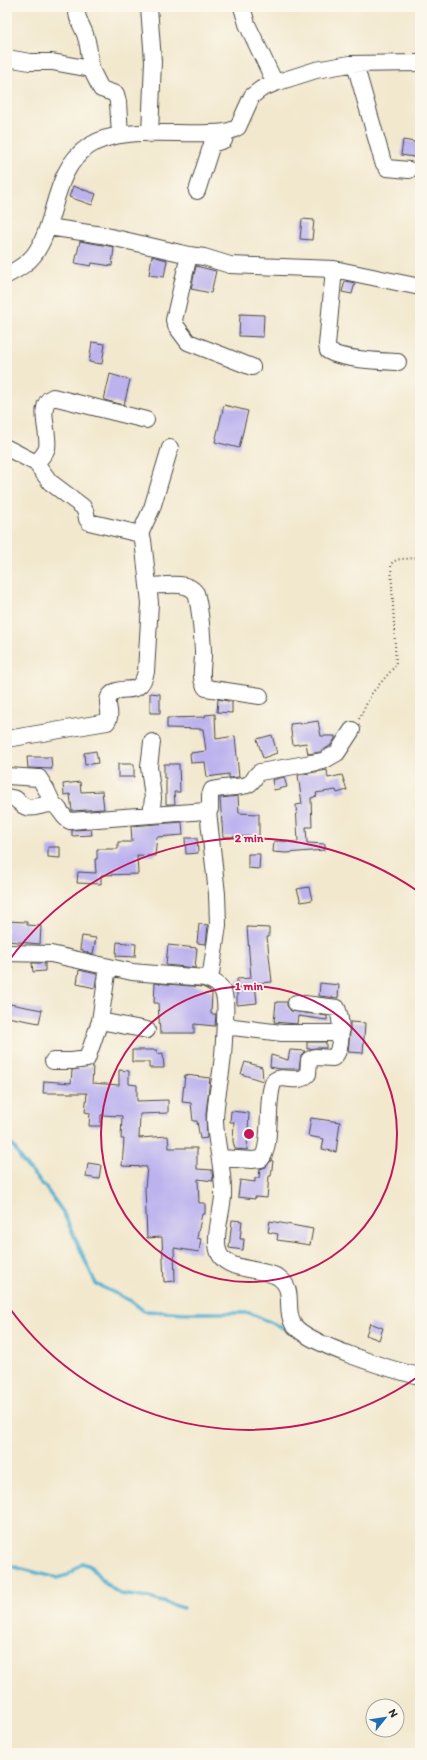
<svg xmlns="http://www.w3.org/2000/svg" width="427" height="1760" font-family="Itim,sans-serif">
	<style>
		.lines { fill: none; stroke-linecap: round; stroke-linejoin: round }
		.stream { stroke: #53b0d1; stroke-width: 3.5 }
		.building { fill: #bbb2ee }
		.minor-casing { stroke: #494743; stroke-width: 18 }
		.path { stroke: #494743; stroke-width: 2; stroke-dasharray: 1 3; stroke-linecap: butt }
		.minor { stroke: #fff; stroke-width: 16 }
		.ring { fill: none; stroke: #c2185b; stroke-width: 2 }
		.centre { fill: #c2185b; stroke: #fbf7ec; stroke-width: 2 }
		.ring-label { font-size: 12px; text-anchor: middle; font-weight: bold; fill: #c2185b; stroke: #fbf7ec; stroke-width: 3.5; stroke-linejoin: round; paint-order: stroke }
	</style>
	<rect width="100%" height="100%" fill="#fbf7ec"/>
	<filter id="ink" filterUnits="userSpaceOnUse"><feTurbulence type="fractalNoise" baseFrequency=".025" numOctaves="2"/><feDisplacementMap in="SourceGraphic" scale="8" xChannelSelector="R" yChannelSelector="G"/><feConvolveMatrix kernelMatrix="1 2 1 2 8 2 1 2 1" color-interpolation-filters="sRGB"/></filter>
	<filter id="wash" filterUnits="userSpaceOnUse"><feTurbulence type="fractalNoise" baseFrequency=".012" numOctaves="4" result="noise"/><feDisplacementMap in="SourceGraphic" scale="16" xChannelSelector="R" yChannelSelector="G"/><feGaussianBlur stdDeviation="0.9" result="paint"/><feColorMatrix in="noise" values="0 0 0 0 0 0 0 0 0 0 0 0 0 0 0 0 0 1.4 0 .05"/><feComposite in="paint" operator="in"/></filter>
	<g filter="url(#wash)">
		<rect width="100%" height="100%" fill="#f2e8ce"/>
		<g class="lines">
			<!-- stream -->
			<path class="stream" d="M7,1141l8,7 6,12 24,27 18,25 33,72 35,17 13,10 45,2h61l42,19
				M377,1372l14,6 29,7
				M7,1565l50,13 11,-3 14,-12 8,3 16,18 14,10 29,4 34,10"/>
		</g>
		<g id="blocks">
			<!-- building -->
			<path class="building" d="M403,140l17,3v15l-19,-3z
				M73,186l23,8 -4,11 -23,-8z
				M302,219l12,1 -2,20 -12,-1z
				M80,241l34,6 -2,19 -20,-3 -1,3 -16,-3z
				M152,256l15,4 -3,17 -15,-2z
				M196,266l20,5 -5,22 -20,-4z
				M345,281l10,2 -3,11 -10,-2z
				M240,314l24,1 -1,22 -24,-1z
				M92,342l13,2 -3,20 -13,-2z
				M110,374l20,6 -6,25 -20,-5z
				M224,405l24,6 -9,37 -24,-6z
				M150,693l10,1v19h-10z
				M218,699l14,3v11l-15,-1z
				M215,714l1,25 19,-3 4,41 -10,1v-4l-22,3 -2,-15 -14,1 -1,-10 16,-2 -3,-22 -36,-1v-10l38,-1v-2z
				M318,721l3,15h14v3l-5,7 -10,6 -12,2 -2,-11 -13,2 -3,-21 10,-1v1z
				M272,735l5,18 -14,5 -6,-19z
				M96,751l2,12 -13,2 -1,-12z
				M27,757h24l1,12 -24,-1z
				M118,764h16v13h-16z
				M164,764h15l1,28h-6l1,12h-9v-26h-2z
				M327,770l1,8 14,-3 5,15 -10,3 -1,-3 -20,3 1,3 -6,2 1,29h-6l1,16 18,1v6l-39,3 -13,-1 1,-11 24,1 -2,-37 6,-1 -4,-29z
				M284,777l3,10 -13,3 -2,-10z
				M80,782l1,10 21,-1 2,18 -32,2 -2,-17 -6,1 -1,-11z
				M238,796l1,17 20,1v22l-36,1 -3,-39z
				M182,822l1,13 -26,2 -2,19 -18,-1 1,19 -37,1v9l-24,-1 1,-11 18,1 -1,-14h2v-10h21v-7h14l-1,-16z
				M91,829l1,6 -20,1v-6z
				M185,838h12l1,15 -12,1z
				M48,847h12v11l-12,-1z
				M248,854h12l-1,15 -11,-1z
				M309,887l3,13 -11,2 -4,-13z
				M7,921l20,1v3l14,1 -1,18 -33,-3z
				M199,924l9,1 -2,19 -9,-1z
				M247,927l22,1v9h-2l5,45 -17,1 2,20 -20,2v-26l14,-1z
				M82,936l14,2 -3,16 -10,-3v-1l-3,-1z
				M117,942l19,2 -1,13 -19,-1z
				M168,945l29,3 -2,20 -29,-3z
				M32,963h13v8l-12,1z
				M79,970l18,4 -2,14 -18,-4z
				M155,983l48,4 7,4 2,2 -1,21h5l-1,12 -21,-2v9h-34l-2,-30h-4z
				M320,983l19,2 -1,13 -19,-2z
				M276,1002h11v4l4,5 36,5v4l-29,-4 -1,8 -23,-2z
				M10,1004l32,6 -3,13 -32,-6z
				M350,1022l15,1 -2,30 -15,-1 2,-19z
				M307,1042h19v6h-10l-9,1z
				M132,1050h25v4l6,-1 1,15h-15v-6h-17z
				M290,1050l15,1 -4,4 -2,14h-19l-10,-2 1,-12 17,5z
				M245,1062l17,5 1,14 -22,-7z
				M93,1066l-1,17 27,2v-15l10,1v13l8,1v16l31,-1v13l-28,1 -1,24 29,-2 1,12h28v21l15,1 1,11 -15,-2 1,24h6v11h-3l-5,24 4,1 -2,13 -25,-4 1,33 -11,1 -2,-45 -15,1 -2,-50 2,-21 -25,-1 2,-27h-3l1,-23 -21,-1v11h-12l1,-13 -5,-1 2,-19h-44l1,-12 27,2 1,-13z
				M185,1075l25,3 -4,36 1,24 -7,1 -3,-18h-4l-2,-18 -9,-1z
				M231,1111l18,2 -2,37 -12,-1 -2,-8 1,-19h-4z
				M311,1118l29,4 -4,30 -14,-3 2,-10 -16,-3z
				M271,1160l2,1 -2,15h-2l-2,22 -12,-1v2l-17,-2 2,-17 15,2v-4h4l1,-9 6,-2z
				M88,1163l13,2 -2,14 -13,-2z
				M232,1220l10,1 -2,18h4l-1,11 -14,-2z
				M270,1221l43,8 -3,16 -33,-5 1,-6 -10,-2z
				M370,1323l13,5 -4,12 -13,-5z"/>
		</g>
	</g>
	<g filter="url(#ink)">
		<use href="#blocks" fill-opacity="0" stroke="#494743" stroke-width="1"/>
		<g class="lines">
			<!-- minor casing -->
			<g class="minor-casing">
				<path id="minor" d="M77,7c-1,12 4,16 8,27 4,11 5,23 6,35
					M149,7l4,54 -3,73
					M242,7l5,17 28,59
					M7,58l23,4h22l39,7 10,20 15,5 2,8 2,33
					M355,64l28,98 4,6 22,2
					M197,191l15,-47 12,-4 2,-8
					M48,227l54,8 87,20 15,2 26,8 104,4 86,18
					M189,255l-15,65 2,6 12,16 64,25
					M334,269l-7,76 1,6c15,9 52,10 70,11
					M7,275c10,-5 20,-11 27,-20 24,-32 17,-84 55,-109 31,-20 84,-11 120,-13 10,0 20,0 29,-6l14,-31 9,-7 14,-6 41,-13 34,-6 70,-1
					M7,448l29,15 14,19 33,25 3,6 1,6 2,3 51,12 3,6 7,63 -4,69c-7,29 -25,9 -37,25 -4,7 4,16 -2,25l-100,17
					M36,463c5,-5 9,-9 11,-15 3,-15 -11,-44 6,-51l93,23
					M140,534l12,-26 18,-60
					M148,586c14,0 39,-6 48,7 5,18 6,40 7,58 1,12 -5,27 3,37l54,8
					M7,776l32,2 7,11 7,15
					M7,797l9,2c14,16 19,5 37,5 8,4 9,14 17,17l136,-10 4,-2v-14l2,-5c11,-3 24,-2 35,-5 8,-3 7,-10 13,-13l63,-11 14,-8 15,-23
					M208,811l9,83 1,31 -8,55
					M151,815l2,-17 -4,-31 3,-25
					M7,953l44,1 81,18 73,6c8,3 15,6 18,14 4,9 2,21 2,30 -1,14 -1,28 -3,42 -2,19 -7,38 -7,57 1,26 9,48 8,75 -1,17 -11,45 -3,59 9,16 43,13 58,22 18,12 6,31 15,47 13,20 102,47 127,52
					M108,967l-8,54 47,9
					M225,1026l57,7h59
					M53,1061h19l15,-2 13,-38
					M221,1158l31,2 9,-1c12,-12 4,-61 13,-78 11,-8 22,5 34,-7l1,-14 6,-3 18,1c10,-7 9,-39 4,-50l-41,-5"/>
			</g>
			<!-- path -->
			<path class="path" d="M359,719l13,-26 24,-28 -5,-101c8,-9 21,-2 28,-9l-1,-57"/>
			<!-- minor -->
			<use href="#minor" class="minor"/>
		</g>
	</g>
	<!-- distance rings -->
	<g class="ring">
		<circle cx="249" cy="1134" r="148"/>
		<path d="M419 1376A296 296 0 0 1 8 1306M8 962A296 296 0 0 1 419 892"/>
	</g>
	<circle cx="249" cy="1134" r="6" class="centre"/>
	<g class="ring-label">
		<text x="249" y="842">2 min</text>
		<text x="249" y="990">1 min</text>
	</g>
	<!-- margin -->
	<rect width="427" height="1760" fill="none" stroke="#fbf7ec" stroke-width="24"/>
	<!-- north arrow -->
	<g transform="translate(385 1718) rotate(60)"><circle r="19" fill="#fbf7ec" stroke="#a8a59f"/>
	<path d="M0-3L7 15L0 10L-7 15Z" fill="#1f6fb2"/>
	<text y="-6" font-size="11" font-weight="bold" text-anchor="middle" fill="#2b2b2b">N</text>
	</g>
</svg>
